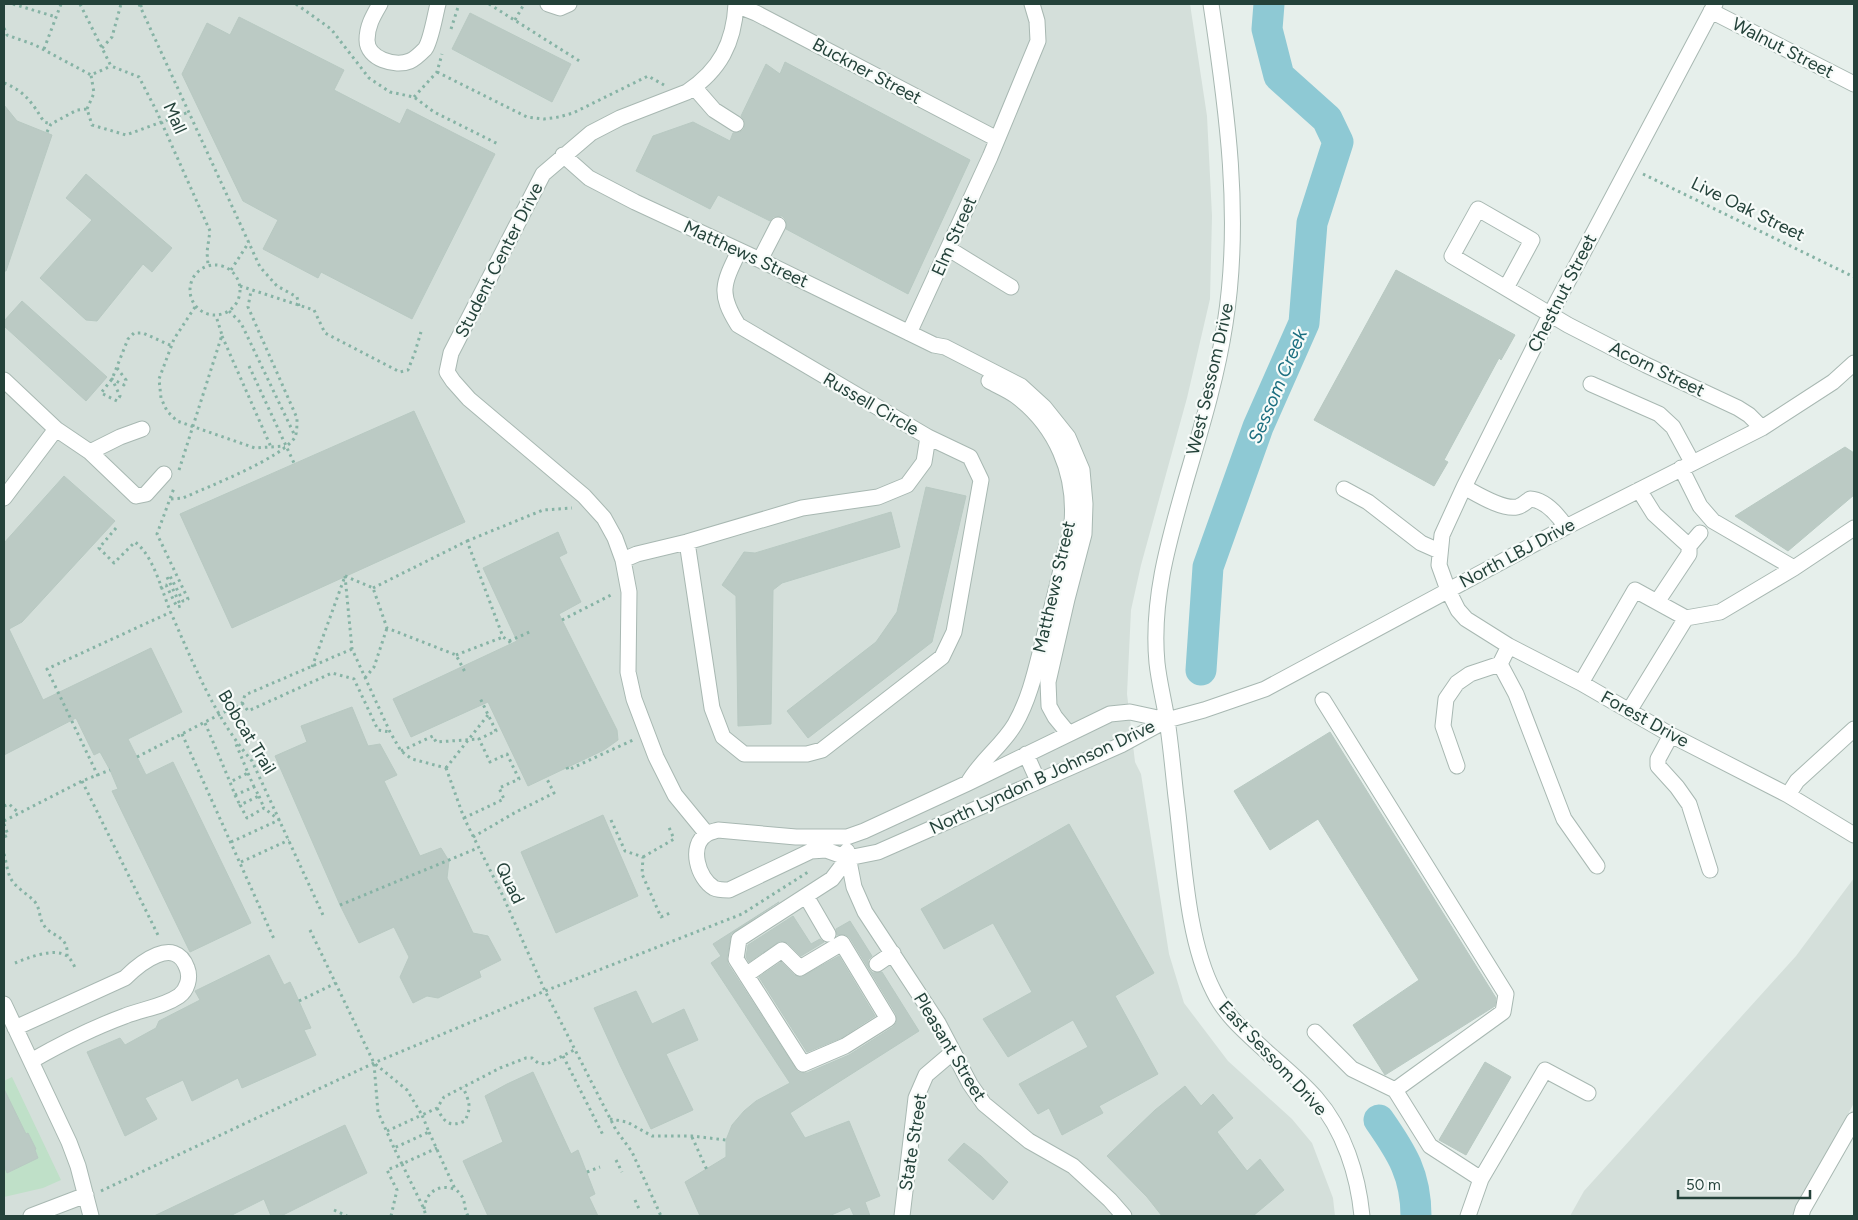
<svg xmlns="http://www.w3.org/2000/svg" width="1858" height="1220" font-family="Figtree,sans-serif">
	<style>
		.built { fill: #d4dfda }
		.green { fill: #bfe0c8 }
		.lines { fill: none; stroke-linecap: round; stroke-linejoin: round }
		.river { stroke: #8ec9d4; stroke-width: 31 }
		.building { fill: #bbcac4; stroke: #b8c9c2 }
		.minor-casing { stroke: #a8b8b2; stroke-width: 17 }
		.path { stroke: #86b3a5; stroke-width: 3; stroke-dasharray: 2.5 4; stroke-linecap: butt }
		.minor { stroke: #fff; stroke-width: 15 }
		.labels { text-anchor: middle; stroke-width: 4.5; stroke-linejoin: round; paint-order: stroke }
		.street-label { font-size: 18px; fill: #24423a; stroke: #f7fbf9 }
		.water-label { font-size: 19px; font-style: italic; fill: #1c6f80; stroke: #f7fbf9 }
	</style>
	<rect width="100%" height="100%" fill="#e6efeb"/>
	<!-- built -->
	<path class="built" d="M4,4h1186l17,112 5,100 -2,83 -23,99 -46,167 -10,45 -4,84 8,68 6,12 28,180 15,49 44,58 64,58 20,24 21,55 2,18h-1331z
		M1854,878v225l-58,106 -1,7h-225l14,-25 212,-235z"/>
	<!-- green -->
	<path class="green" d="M12,1077l49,103 -18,8 -39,9v-32l4,8 30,-16 -3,-7 1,-1 -8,-16 -2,1 -22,-45 1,-3 -1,-5z"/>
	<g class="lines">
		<!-- river -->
		<path class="river" d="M1201,670l7,-103 50,-140 46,-104 8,-100 26,-81 -11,-23 -48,-43 -12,-47 2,-25
			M1379,1120c23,33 37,55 37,96"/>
	</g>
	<!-- building -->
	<path class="building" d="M470,13l101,51 -19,38 -100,-53z
		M239,17l105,53 -10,20 66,34 7,-15 88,45 -83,165 -91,-47 -3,6 -55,-29 15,-29 -35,-19 -61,-127 25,-51 23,12z
		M785,62l185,98 -62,134 -122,-65v-9l-4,-4 -9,1 -3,4 -52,-26 -8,14 -74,-38 17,-35 40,-14 37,19 3,-8 7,-1 4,-3v-9l-3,-4 25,-52 14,10z
		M4,105l13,16 35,14 -46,136h-2z
		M86,174l86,74 -20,24 -9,-8 -46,57 -11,-1 -46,-42 52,-58 -26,-22z
		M1396,270l119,65 -14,25 -2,-2 -55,102 4,2 -14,24 -120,-66z
		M22,301l85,76 -21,24 -82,-75v-5z
		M414,411l51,111 -233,106 -52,-114z
		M1845,447l9,6v42l-66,56 -53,-35z
		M64,476l51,45 -93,101 -13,7 34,71 108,-52 31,64 -54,27 18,36 27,-13 78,161 -61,29 -78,-161 6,-2 -8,-19 -10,-18 -6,3 -18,-37 -72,37v-212z
		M926,487l40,9 -34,146 -124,96 -21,-27 89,-69 21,-30z
		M891,512l9,35 -118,36 -9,7 -2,134 -33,2 -2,-130 -14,-11 22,-33 11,1z
		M558,532l9,21 -8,4 22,45 -22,12 58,116 1,10 -14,10 -76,36 -40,-84 -77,35 -18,-38 124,-58 -34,-73z
		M352,707l16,39 12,-2 17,31 -13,6 36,75 21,-8 8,13 -2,17 26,55 15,3 13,24 -22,11 2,6 -43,21 -11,-2 -14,7 -13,-26 9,-20 -15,-30 -35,16 -19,-38 -65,-149 32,-14 -6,-16z
		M1330,732l166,266 -1,8 -110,69 -32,-50 66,-45 -101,-161 -48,31 -36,-59z
		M603,815l35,81 -82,37 -35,-81z
		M1069,824l85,149 -39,23 43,78 -59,32 4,7 -41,22 -13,-27 -11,6 -19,-30 69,-37 -15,-27 -65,37 -25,-38 49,-27 -39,-69 -49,26 -23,-40z
		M779,902l-48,32 -4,24 1,6 70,108 9,1 42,-18 44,-28 3,-4v-9l-46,-76 -4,-3h-9l-1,-6 14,-8 22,35 -4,4 1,9 4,4 9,-1 37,59 -129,82 15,25 44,-17 31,75 -15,6 5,14h-16l-4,-9 -21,9h-129l-15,-34 41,-25v-17l6,-15 12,-14 12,-10 34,-18 -79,-120 10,-7 -8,-12z
		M793,916l18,28 9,-5 4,3 -23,14 -13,-13 -8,-2 -31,21 -3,-5 2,-12z
		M269,955l15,30 6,-3 3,6 18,40 -7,2 12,25 -74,33 -4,-10 -46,23 -9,-21 -38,18 12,21 -32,17 -38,-84 33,-14 5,7 31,-17 3,-7 41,-21 -5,-9z
		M839,956l36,60 -34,22 -34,14 -48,-75 22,-15 13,13 7,2z
		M636,991l16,33 32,-15 14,31 -32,14 27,56 -42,19 -31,-64 -26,-57z
		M1485,1062l26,15 -45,78 -27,-15z
		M533,1072l38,82 7,-4 17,44 -6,3 9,19h-110l-25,-55 40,-19 -18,-46 22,-12z
		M1185,1086l16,20 12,-12 20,24 -16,14 30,39 13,-12 24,31 -31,26h-91l-15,-19 -40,-41 48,-46z
		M4,1089l22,45 2,-1 8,16 -1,1 3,8 -31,15 -3,-8z
		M345,1125l22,48 -86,43h-10l-7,-17 -34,17h-76z
		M964,1143l17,13 27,26 -15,18 -45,-40z"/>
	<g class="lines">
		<!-- minor casing -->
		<g class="minor-casing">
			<path id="minor" d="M380,4c-7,12 -13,22 -13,36 0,19 28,27 43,21 5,-2 11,-8 15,-12 6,-8 10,-34 13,-45
				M548,4l12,4 9,-4
				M1211,4c16,106 31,213 14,320 -8,53 -24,105 -39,156 -17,60 -35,120 -29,183 2,19 7,38 10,57 4,26 6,51 9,77 8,60 10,141 38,195 12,25 35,43 55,62 16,14 33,28 47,44 28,32 42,77 46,118
				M1715,4l-165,311 -86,172 -22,48 -3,30 9,25 10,20 8,9 43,27 72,37 90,52 117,60 66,40
				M736,5l20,8 241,126
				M1711,11l143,73
				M694,87l20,23 22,14
				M563,155l26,23 46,24 125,58 174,85 11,2 76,39 23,21 24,30 14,33 3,34 -1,30 -17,65 -19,83 1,24 6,11 14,17
				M949,249l62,38
				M760,260l18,-35
				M1506,288l26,-48 -54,-31 -26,47 116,69 78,40 92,43 11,7 13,13
				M909,333l81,-176 48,-116 -1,-20 -5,-17
				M4,380l52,49 34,23 46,44 10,-2 18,-20
				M1591,384l68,30 14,13 19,35
				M90,452l30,-15 22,-8
				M1681,468l19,38 13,15 81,47
				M1464,487c13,7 38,23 53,20 5,-1 9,-5 13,-8 16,1 28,16 36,28
				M1344,489l24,13 53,41 18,8
				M1639,490l15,24 35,32v8l-32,48
				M4,498l52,-69
				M687,542l25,166 11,29 21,17h63l15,-4 120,-93 12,-25 27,-152 -11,-23 -42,-20 -190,-112c-20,-32 -15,-41 1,-74
				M1689,546l11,-13
				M623,560l14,-6 50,-12 115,-34 76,-11 29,-12 17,-23 4,-25
				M1686,618l34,-6 74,-44 60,-40
				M1509,646l-9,18 16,30 48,125 33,47
				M1581,683l54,-93 51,28 -57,93
				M1323,700l183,294 -3,18 -108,78
				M1167,720l-37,-8 -20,2 -142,69 -104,48 -17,6h-51l-78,-7c-3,1 -8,2 -11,4 -19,11 -9,45 7,54 4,2 10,2 15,2l82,-39 15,-1 22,8 30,-6 243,-107 46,-25 37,-10 61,-21 301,-162 196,-99 71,-46 21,-19
				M1671,735l-13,24v7l19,21 12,17 21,66
				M1026,754l12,27
				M1457,766l-14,-40 3,-27 11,-16 13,-9 30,-10
				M968,783c12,-22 34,-37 47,-59 17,-29 23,-66 32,-98 6,-23 12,-46 17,-70 3,-11 7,-22 8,-33 4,-50 -16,-97 -56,-127 -8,-6 -18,-10 -27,-15
				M1788,795l9,-14 57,-52
				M707,834l-32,-39 -19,-38 -22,-58 -6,-27 1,-80 -6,-32 -8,-22 -11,-20 -20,-22 -115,-97 -16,-18 -6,-9 4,-19 92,-179 48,-41 29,-15 67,-26c33,-22 47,-49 49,-88
				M847,851l7,36 11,25 73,111 32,61 14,20 45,37 44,25 37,34 14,16
				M806,896l22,38
				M877,964l16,-11
				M746,975l36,-25 18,18 42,-25 46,76 -43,27 -42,18 -67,-105 3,-20 93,-60 16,-21
				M4,1004l65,138 9,24 13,50
				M15,1028l110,-50c15,-15 50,-43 62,-10 4,10 0,22 -8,28 -16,11 -37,13 -54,20 -30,11 -66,29 -94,45
				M1315,1032l37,37 43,21 35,56 51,33 64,-109 43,23
				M31,1216l55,-21
				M902,1216l14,-118 10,-23 27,-23
				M1468,1216l13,-37
				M1801,1216l2,-7 51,-89"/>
		</g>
		<!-- path -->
		<path class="path" d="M13,4l43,13
			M80,4l31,62 28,11 17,33 54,121 -3,21 1,13
			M139,4l121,263 17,19 20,11 2,9
			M296,4l35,25 38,49 21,14 24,5 20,15 64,32
			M489,4l92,58
			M140,6l6,-2
			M515,20l9,-16
			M4,28l3,7 28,10 56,30 20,-9
			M451,29l8,-25
			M102,48l10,-11 9,-33
			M44,49l17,-45
			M437,72l90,45 17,2 15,-2 14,-4 75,-37 16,9
			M4,83c21,8 29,21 40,39l7,2
			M414,97l23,-25 5,-18
			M87,109l7,-16 -3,-18
			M47,132l4,-8 26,-14 10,-1 5,16 34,10 63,-23
			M1643,174l211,103
			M190 290a25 25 0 1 1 50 0a25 25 0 1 1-50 0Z
			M231,270l18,-28
			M240,286l74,24 11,23 75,39 8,-2 7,-18 6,-20
			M195,307l-21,32 -15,40 2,19 6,13 10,10 78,27 30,-2
			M229,311l12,12 54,113
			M222,336l49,111
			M249,366l45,97
			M117,368l9,12 -2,5 -12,-6 8,17 -3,5 -16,-8 11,-14 16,-40 6,-6h9l29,13
			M179,470l43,-135 -6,-19
			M171,499l12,-1c24,-11 100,-40 112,-61 2,-4 2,-13 2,-19l-49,-111 3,-16
			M116,528l-17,20 15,15 21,-21c19,14 27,50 36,71 23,52 44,105 81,148l71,154
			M467,541l76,-31 29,-2
			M345,576l7,73 38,83 11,19 11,8 34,9
			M345,576l28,12 14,40 69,27 9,17
			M160,588l6,-3 11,22 4,-1 -14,-29 3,-1 13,25 5,-2 -31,-65 17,-46
			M373,588l94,-47 36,96 6,4 2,3
			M562,620l51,-26
			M509,641l23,-10
			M456,655l47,-18
			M312,667l32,-88
			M365,678l9,-11 13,-39
			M242,703l6,8 84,-38 22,6 24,51 12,2
			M205,723l25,59
			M182,734l92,205
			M401,751l32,-15 3,6 43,-3
			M137,757l105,-54 3,-8 107,-46
			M567,767l1,3 65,-30
			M446,768l18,50 38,76 43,97 71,139 16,22 29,64
			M446,768l42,-53
			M248,773l6,14
			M98,776l-51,-107 124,-57
			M82,781l76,154
			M235,795l5,10
			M259,796l5,12
			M4,806l5,-2 10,9
			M464,818l40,-19 -5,-11 20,-9 -12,-25 -17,8 -11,-23 17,-8 -16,-33
			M611,820l14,31 18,6 -1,17 19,43 11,-5
			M4,821l78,-40 28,-11
			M4,824l4,11 -4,2
			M473,837l43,-25 38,-19 -8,-16
			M231,842l48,-22 -15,-12 -17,10 -7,-13 19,-9 -5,-9 -19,8 -5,-13 18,-9 -12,-29
			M4,854c2,7 3,16 6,23 5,11 17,16 25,25 5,6 4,15 8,22 8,14 26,10 24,32
			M643,857l31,-18 -6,-14
			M241,862l48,-22
			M340,905l138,-57
			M310,930l64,133 33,27 15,25 15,-7 7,-11 56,-29 26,-10h6l6,5 9,1 27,-14
			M15,963c12,-5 40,-16 52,-7 4,3 7,9 9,14
			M299,1001l37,-18
			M563,1056l40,79
			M374,1064l4,48 16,36
			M437,1108c7,14 12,20 28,13 7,-15 4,-19 -2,-34
			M610,1119l17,3 25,14h40l34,4
			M387,1131l35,-16 7,17 -35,16 8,16 35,-16
			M429,1132l26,57c13,10 7,16 13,27
			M692,1137l15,33
			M616,1160l6,12
			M587,1172l13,-5
			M101,1191l273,-128 171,-72 197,-77 66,-42
			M635,1200l4,9
			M424,1209c2,-17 14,-25 30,-20
			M334,1210l13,6
			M391,1216l6,-26 -10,-20 15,-6 22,45 2,7"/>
		<!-- minor -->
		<use href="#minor" class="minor"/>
	</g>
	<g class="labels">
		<!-- street labels -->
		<g class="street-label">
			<text transform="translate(1783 48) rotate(27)" y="6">Walnut Street</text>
			<text transform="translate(867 71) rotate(28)" y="6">Buckner Street</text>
			<text transform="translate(175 118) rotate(66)" y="6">Mall</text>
			<text transform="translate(1748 209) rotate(26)" y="6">Live Oak Street</text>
			<text transform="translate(954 236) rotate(-66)" y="6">Elm Street</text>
			<text transform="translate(746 254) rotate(25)" y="6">Matthews Street</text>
			<text transform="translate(499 260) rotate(-63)" y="6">Student Center Drive</text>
			<text transform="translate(1562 293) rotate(-63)" y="6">Chestnut Street</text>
			<text transform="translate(1657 369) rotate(26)" y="6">Acorn Street</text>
			<text transform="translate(1210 379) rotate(-77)" y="6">West Sessom Drive</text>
			<text transform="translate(871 404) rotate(30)" y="6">Russell Circle</text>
			<text transform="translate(1517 553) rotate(-28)" y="6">North LBJ Drive</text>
			<text transform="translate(1054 587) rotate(-77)" y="6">Matthews Street</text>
			<text transform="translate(1645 719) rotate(29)" y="6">Forest Drive</text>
			<text transform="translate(247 732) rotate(59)" y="6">Bobcat Trail</text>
			<text transform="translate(1042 777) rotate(-25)" y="6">North Lyndon B Johnson Drive</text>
			<text transform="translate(510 883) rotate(64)" y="6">Quad</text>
			<text transform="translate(950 1047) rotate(59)" y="6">Pleasant Street</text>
			<text transform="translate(1273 1058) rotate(47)" y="6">East Sessom Drive</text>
			<text transform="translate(913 1142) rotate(-81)" y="6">State Street</text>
		</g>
		<!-- water labels -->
		<g class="water-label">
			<text transform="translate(1277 386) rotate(-67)" y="7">Sessom Creek</text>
		</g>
	</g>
	<!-- border -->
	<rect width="1858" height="1220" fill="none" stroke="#24423a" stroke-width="10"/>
	<!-- scale -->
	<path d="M1678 1190v8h132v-8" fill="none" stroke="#24423a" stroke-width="2.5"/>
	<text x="1686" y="1190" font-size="15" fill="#24423a" stroke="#f7fbf9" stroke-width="4" paint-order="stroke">50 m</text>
</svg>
